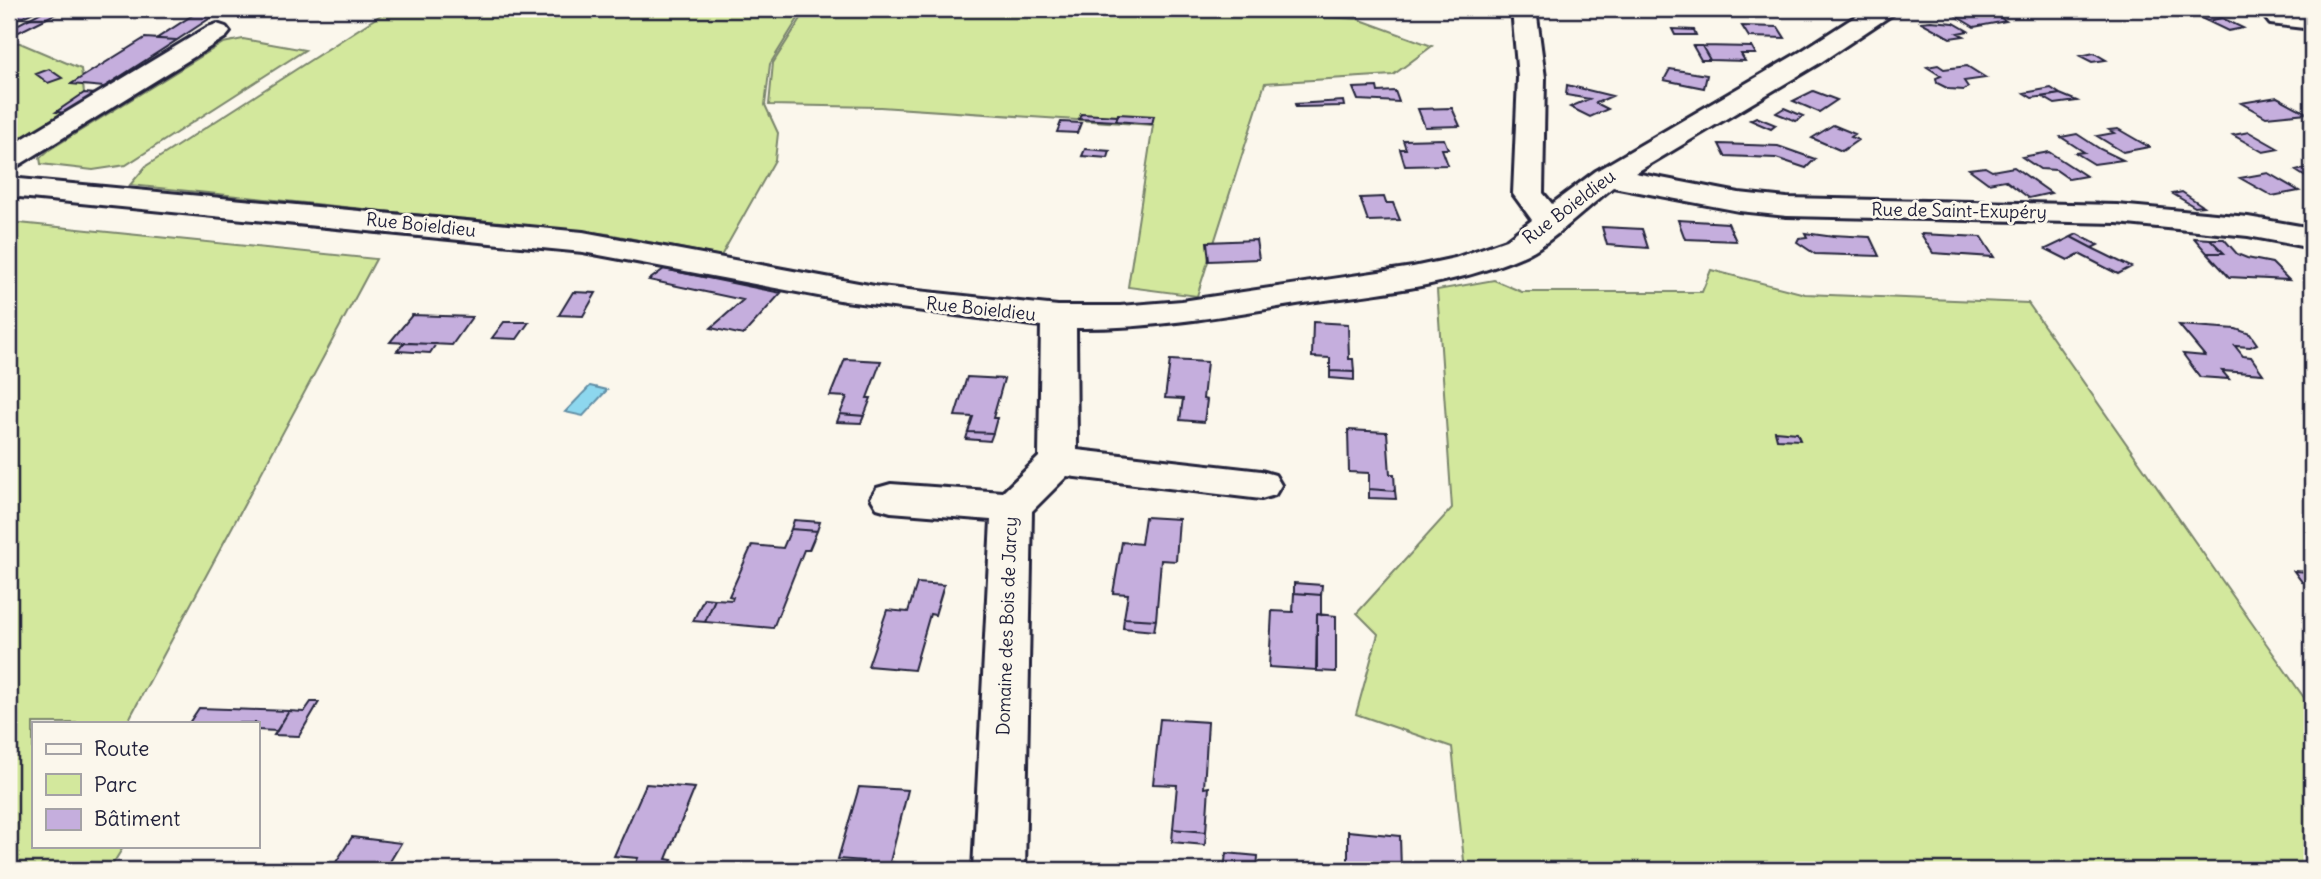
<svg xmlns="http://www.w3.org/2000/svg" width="2321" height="879" font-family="Delius,sans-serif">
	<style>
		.green { fill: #d3e89d; stroke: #7a856c; stroke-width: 2 }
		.water { fill: #8dd7ee; stroke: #628fa6; stroke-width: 2 }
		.building { fill: #c5aedd; stroke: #22223b; stroke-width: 2 }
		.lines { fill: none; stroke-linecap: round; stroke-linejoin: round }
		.minor-casing { stroke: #22223b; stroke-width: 6 }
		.minor { fill: #fbf7ec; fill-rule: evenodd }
		.labels { text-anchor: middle; stroke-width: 6; stroke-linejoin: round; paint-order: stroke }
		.street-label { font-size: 18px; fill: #22223b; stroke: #fbf7ec }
	</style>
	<rect width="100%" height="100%" fill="#fbf7ec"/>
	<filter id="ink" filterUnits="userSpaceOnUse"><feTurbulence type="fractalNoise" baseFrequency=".0143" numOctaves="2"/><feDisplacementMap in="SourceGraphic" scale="14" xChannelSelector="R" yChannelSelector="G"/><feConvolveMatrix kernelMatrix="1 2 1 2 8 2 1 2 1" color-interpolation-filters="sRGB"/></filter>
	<g filter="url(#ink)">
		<!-- green -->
		<path class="green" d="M390,9h414l-34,55 -5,41 13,28 -3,27 -54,96 -113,-22 -478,-49 16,-19z
			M807,9h386l165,10 74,27 -39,29 -128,8 -68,213 -69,-9 25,-162 -273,-18 -111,-2 4,-42z
			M243,39l62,11 -179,115 -33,5 -52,-6 -1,-6 9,-8 174,-107z
			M9,42l11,1 61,26 5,39 -27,16 -50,22z
			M9,222l367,37 -249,464h-94v123h91l-15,24h-100z
			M1711,270l94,24 223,9 284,406v161h-847l-13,-123 -96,-33 22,-80 -21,-21 95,-105 -15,-218 57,-10 28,12h180z"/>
		<!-- water -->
		<path class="water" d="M590,386l17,4 -24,26 -18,-4z"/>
		<!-- building -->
		<path class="building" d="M9,9h31l-17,8 -14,-2z
			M47,9h18l-56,28v-8z
			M202,9l19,2 -44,29 -21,-1z
			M1975,9l12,1 19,11 -32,6 -18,-11 15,-2 -7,-4z
			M2183,9h20l19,9 -15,3z
			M2222,18l21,10 -15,3 -21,-10z
			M1931,21l23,2 14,8 -10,2 6,3 -14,2 -29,-16z
			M1742,26l36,1 7,11 -36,-1z
			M1672,29l22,1 2,5h-21z
			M145,38l32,2 -73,47 -33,-3z
			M1693,46h9l8,14h-9z
			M1702,46l50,1 4,7h-15l4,7 -35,-1z
			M2094,53l12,7 -14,2 -12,-6z
			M1938,65l6,4 23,-3 19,12 -22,3 4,6 -4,3 -15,-1 -12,-6 -1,-5 5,-2 -14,-9z
			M49,69l13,9 -14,5 -12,-9z
			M1670,69l37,6 -3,13 -40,-8z
			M1567,85l45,11 -16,7 12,6 -18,8 -20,-10 19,-8 -23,-4z
			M1377,87l1,5 17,-1 4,11 -41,-2 -5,-12z
			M2051,88l9,6 -28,4 -8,-5z
			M1813,91l24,9 -18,12 -26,-11z
			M84,93l13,1 -28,19 -13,-1z
			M2060,94l17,7 -22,3 -12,-7z
			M2277,97l30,16 -41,4 -25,-14z
			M1343,101l1,5 -48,1 -1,-3z
			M1452,108l8,18 -35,1 -7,-18z
			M1784,108l19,8 -7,5 -20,-8z
			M1081,114l37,2 -2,5 -37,-2z
			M1118,114l36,2 -2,8 -36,-3z
			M1756,117l20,8 -5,4 -21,-9z
			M1061,122l20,1 -4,10 -20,-1z
			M1833,125l22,9 -4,3 7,3 -16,11 -30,-13z
			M2118,129l31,18 -26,5 -26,-16 17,-3 -5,-3z
			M2249,132l30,17 -16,3 -30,-17z
			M2077,134l23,15 23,11 -29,4 -18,-11 8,-1 -23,-15z
			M1444,139l4,10h-6l6,16 -43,1 -5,-17h6l-3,-9z
			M1719,144l59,2 37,13 -9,9 -30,-10 -51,-2z
			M1085,149l25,2 -2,7 -26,-2z
			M2049,152l37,24 -17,3 -13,-9 -16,-1 -18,-12z
			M1985,167l7,4 22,-4 37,26 -22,5 -24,-18 -17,3 -19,-14z
			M2312,167v14l-16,-10z
			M2268,173l31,18 -27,5 -32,-18z
			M2182,192l21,14 -8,1 -22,-13z
			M1384,197l2,6h7l7,17 -32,1 -8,-23z
			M1678,220l50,3 8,18 -51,-2z
			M1602,227l40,2 6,19 -41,-3z
			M1805,233l29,4 -1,-2 37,2 9,19 -64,-2 -18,-12 2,-4 8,-1z
			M1921,234l60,3 13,20 -61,-4z
			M2077,234l21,11 -6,3 -21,-11z
			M2071,237l21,11 39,19 -13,7 -39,-20 -11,6 -22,-11z
			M2194,238l16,1 14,14h-17z
			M2210,239h14l13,15 10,4 25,5 17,17 -60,-3 -22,-24h17z
			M1256,240l3,19 -50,2 -2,-19z
			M664,269l117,24 -38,42 -32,-7 32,-28 -94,-20z
			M573,292l23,1 -13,23 -24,-1z
			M412,315l60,2 -20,28 -62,-3z
			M504,322h25l-12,17 -25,-1z
			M1313,322l35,2 1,35h4l1,13 -24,-1v-13l-18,-1z
			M2179,325l57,4 14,5 7,10 -7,3 -15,-1 8,10 8,1 12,17 -41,-3 7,8 -29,-2 -17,-23 22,2z
			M404,343l32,1 -6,9 -33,-2z
			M845,359l36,2 -14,37h4l-7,18 -24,-2 7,-17 -17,-1z
			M1170,360l37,2 -4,37 4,1 -3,22 -24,-2 3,-21 -18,-1z
			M1330,371l24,1v8l-24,-2z
			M967,377l37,2 -11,39h4l-4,15 -25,-1 5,-15 -18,-1z
			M840,414l24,2 -3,7 -24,-1z
			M1348,430l39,2 3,42h4l1,17 -26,-2v-16l-20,-1z
			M1775,431l22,2 3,7 -23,-1z
			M968,432l25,1 -3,8 -24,-2z
			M1369,489l26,2 1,8 -27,-1z
			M1145,517l34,2 -3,42 -15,-1 -5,60 -32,-2 4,-24 -15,-1 9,-51 19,2z
			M794,520l26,2 -3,9 -26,-2z
			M791,529l26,2 -8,19h-5l-31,78 -68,-6 10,-23 17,1 1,-3 -4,-1 23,-51 31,3z
			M2294,571l18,1v11l-10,-1z
			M917,583l27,2 -9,30 -5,-1 -16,56 -46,-4 19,-56 21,2z
			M1294,583l28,2 -1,10 -27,-2z
			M1294,593l27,2v20l-4,-1 -1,56 -47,-3 3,-56 21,1z
			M704,598l11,1 -10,23 -12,-1z
			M1317,614l19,2v56l-19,-1z
			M1124,618l32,2 -2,11 -31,-3z
			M311,702h8l-20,34 -25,-1 15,-24 15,1z
			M199,708l90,3 -12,20 -20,-1v-7h-68z
			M1160,719l48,3 -4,66 5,-1 -3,45 -33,-3 4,-44 -24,-1z
			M646,784l49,4 -29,71 6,1 -5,10h-34l5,-12 -24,-2z
			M859,787l49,3 -18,72 6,1 -2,7h-34l3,-9 -25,-2z
			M1173,829l33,3 -1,13 -33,-3z
			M1348,831l52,5 1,34h-53z
			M352,837l49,6 -16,27h-54z
			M1226,853l32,3 -1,14h-33z"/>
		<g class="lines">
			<!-- minor casing -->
			<g class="minor-casing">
				<path id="minor" d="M1512,9h24l9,69 -2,115 9,11 44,-33 204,-119 67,-43h29l-3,5 -75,50 -183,109 104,20 48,5 330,7 131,12 64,11v20l-64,-12 -131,-13 -330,-7 -48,-5 -126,-24c-24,19 -63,57 -88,68 -70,31 -148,38 -222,48 -75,12 -150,26 -227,25l1,122 184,21 14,4 6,10 -6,10 -14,4 -194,-23 -35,35 -7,359h-52l18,-350 -100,-8 -14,-4 -6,-10 6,-10 14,-4 112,8 36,-35 2,-131 -196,-25 -262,-49 -574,-56v-18l574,54 297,55 178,19h62l62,-5 231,-34 42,-9 51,-18 26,-20 -19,-26 5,-116z
					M2279,11l33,4v14l-42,-5 -4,-5 4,-5z
					M217,24l9,3 4,5 -4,5 -207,128 -10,3v-21l199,-120z"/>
			</g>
			<!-- minor -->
			<use href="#minor" class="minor"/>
		</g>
	</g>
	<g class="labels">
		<!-- street labels -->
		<g class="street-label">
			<text transform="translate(1569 207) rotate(-37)" y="6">Rue Boieldieu</text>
			<text transform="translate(1959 211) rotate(1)" y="6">Rue de Saint-Exupéry</text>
			<text transform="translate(421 225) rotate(6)" y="6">Rue Boieldieu</text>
			<text transform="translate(981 309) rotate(6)" y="6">Rue Boieldieu</text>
			<text transform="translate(1007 626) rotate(-88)" y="6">Domaine des Bois de Jarcy</text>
		</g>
	</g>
	<!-- margin -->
	<rect width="2321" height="879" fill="none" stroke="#fbf7ec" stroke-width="35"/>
	<rect x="18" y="18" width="2286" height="844" fill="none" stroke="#22223b" stroke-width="2.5" filter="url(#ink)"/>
	<!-- legend -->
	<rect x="32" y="722" width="228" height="126" fill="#fbf7ec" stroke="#a4a2a5" stroke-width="2"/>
	<rect x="46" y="744" width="35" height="10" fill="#fbf7ec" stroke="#a4a2a5" stroke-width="2"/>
	<text x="94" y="756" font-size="21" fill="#22223b">Route</text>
	<rect x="46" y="774" width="35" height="21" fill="#d3e89d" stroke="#a4a2a5" stroke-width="2"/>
	<text x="94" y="792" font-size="21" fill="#22223b">Parc</text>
	<rect x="46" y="809" width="35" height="21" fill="#c5aedd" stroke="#a4a2a5" stroke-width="2"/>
	<text x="94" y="826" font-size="21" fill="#22223b">Bâtiment</text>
</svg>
